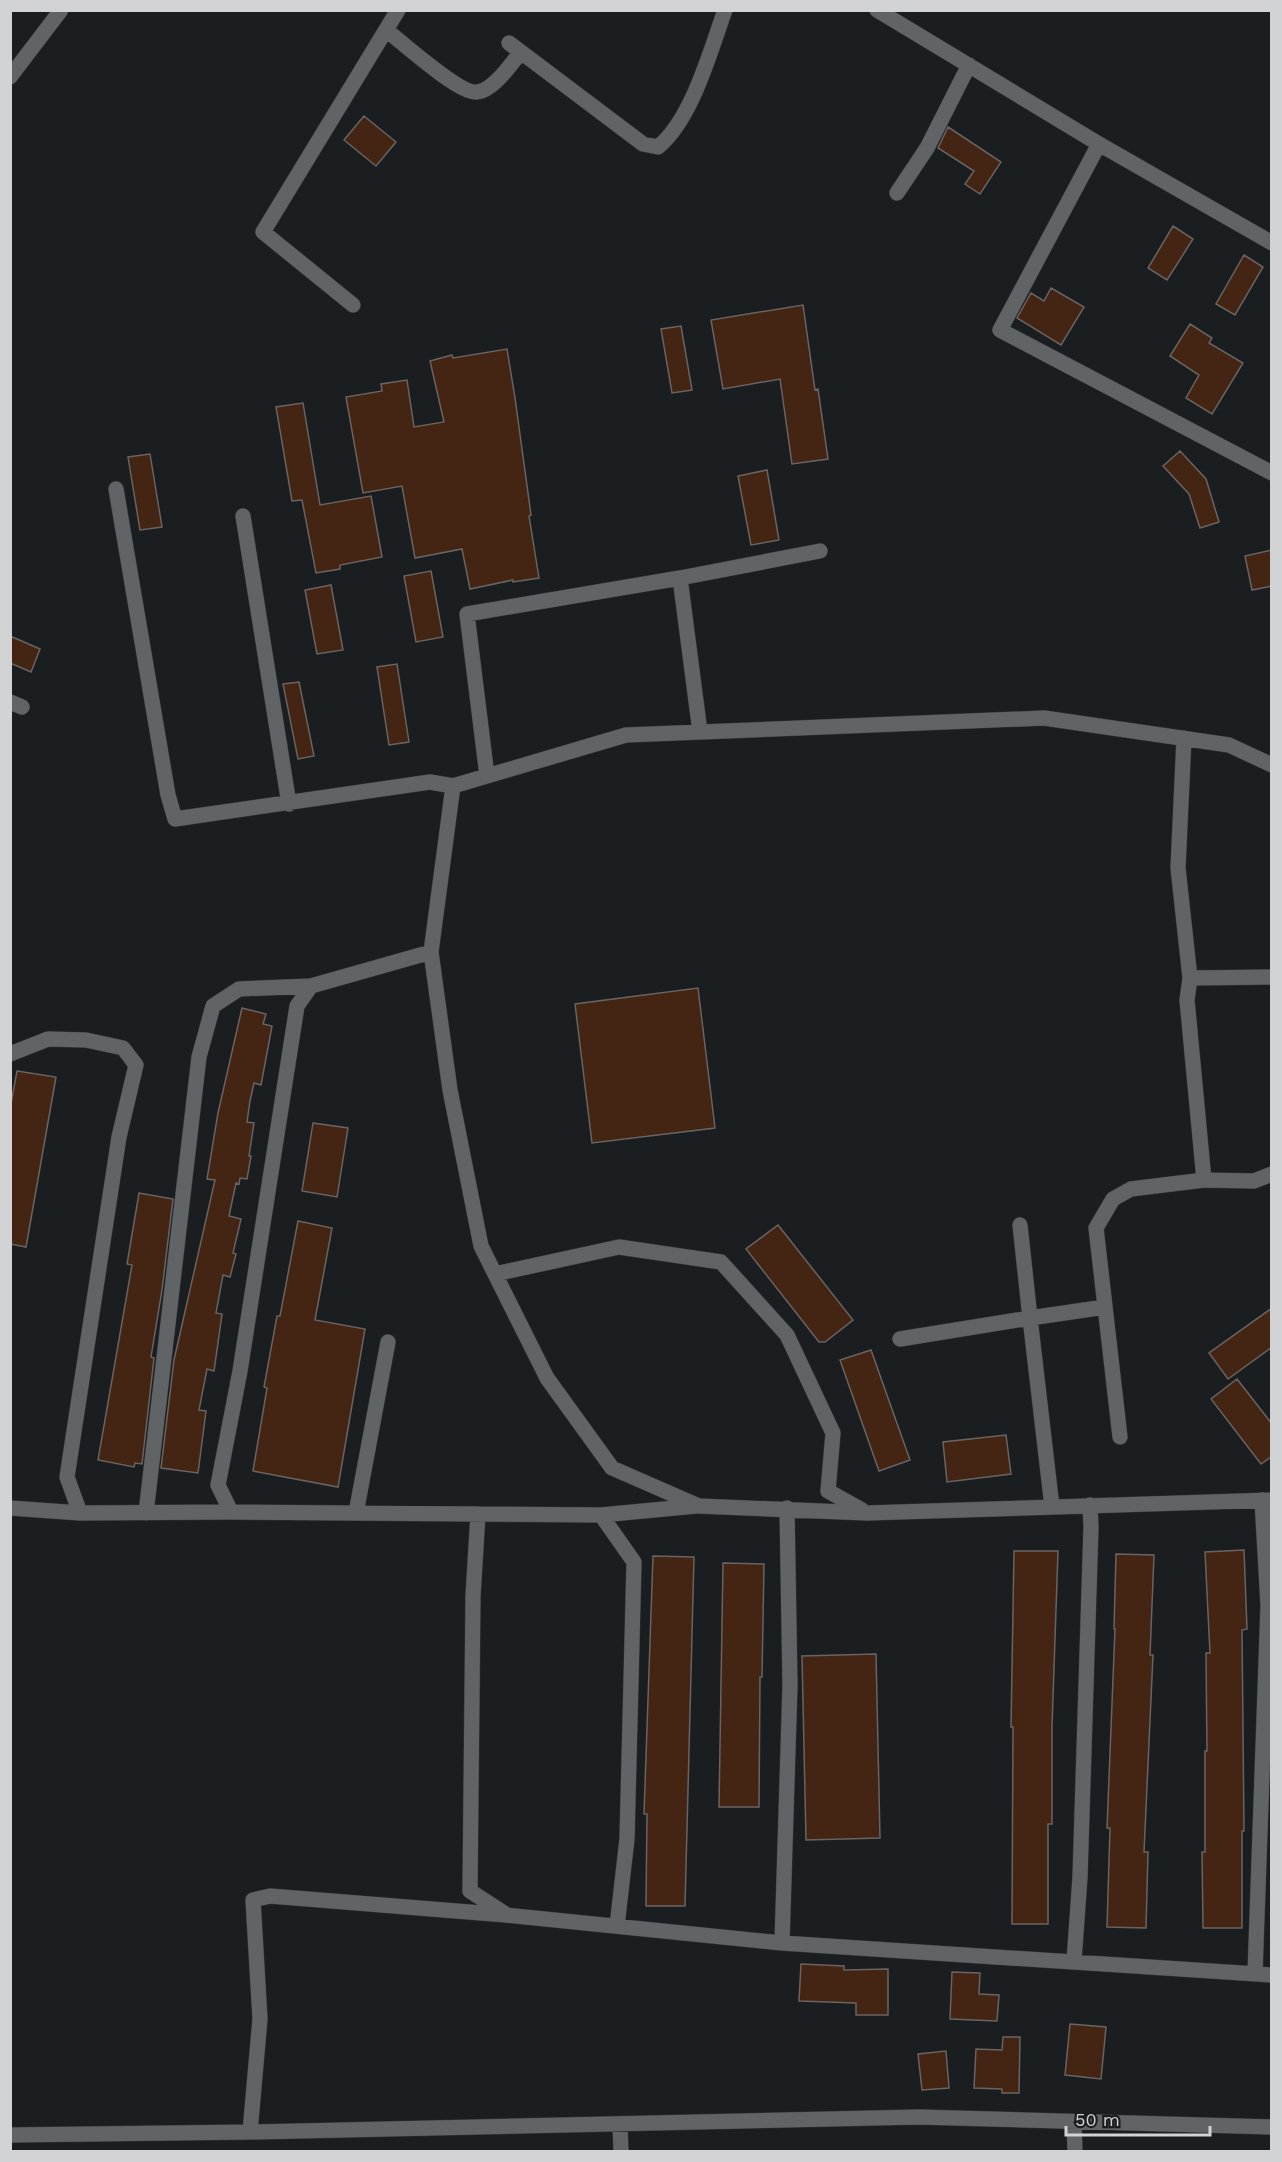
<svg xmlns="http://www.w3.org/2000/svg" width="1282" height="2162" font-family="'Work Sans',sans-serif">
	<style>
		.building { fill: #442412; stroke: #696462; stroke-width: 1.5 }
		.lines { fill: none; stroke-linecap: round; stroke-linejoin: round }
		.minor-casing { stroke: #37393b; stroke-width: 16 }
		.minor { stroke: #616467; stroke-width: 15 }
	</style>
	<rect width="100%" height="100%" fill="#1b1e21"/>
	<!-- building -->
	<path class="building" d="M364,116l32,26 -20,24 -32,-26z
		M948,127l53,35 -21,32 -15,-10 9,-13 -36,-23z
		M1173,226l20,13 -26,41 -19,-12z
		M1244,255l19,12 -28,48 -19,-11z
		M1051,288l33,19 -23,38 -44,-27 14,-25 13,8z
		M803,305l12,85 3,-1 10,70 -36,5 -12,-85 -57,10 -12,-69z
		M1190,324l22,14 -3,5 34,20 -31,51 -26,-16 13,-23 -29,-19z
		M681,326l11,64 -20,3 -11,-64z
		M507,349l8,49 16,117 -2,1 10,62 -26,4v-2l-43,9 -8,-40 -47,9 -13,-72 -39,7 -17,-96 36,-6 -1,-7 26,-4 7,47 30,-5 -14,-61 22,-6 1,3z
		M303,403l17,102 51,-9 11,61 -42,8v4l-24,4 -14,-73 -10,1 -16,-94z
		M1180,451l26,28 13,43 -19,6 -11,-34 -26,-28z
		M150,454l12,73 -22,3 -12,-73z
		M767,470l12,70 -28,5 -13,-69z
		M1272,550v36l-20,4 -7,-34z
		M431,571l12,66 -27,5 -12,-66z
		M331,585l12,65 -26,4 -12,-64z
		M10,636l30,13 -9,23 -21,-9z
		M397,664l12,78 -20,3 -12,-78z
		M299,682l15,74 -16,3 -15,-75z
		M698,988l17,140 -123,15 -17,-139z
		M242,1008l24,6 -3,10 9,2 -11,59 -7,-2 -4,18 -3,21 7,1 -5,33h2l-4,23 -7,-1 -1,6 -3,-1 -7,33 12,3 -8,34 3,1 -6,23 -7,-2 -7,38 6,1 -8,57 -7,-2 -8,41 7,1 -8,62 -37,-5 13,-108 41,-180 -8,-1 11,-66z
		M17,1071l39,6 -30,170 -16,-3v-135z
		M313,1123l35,5 -11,69 -35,-6z
		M139,1193l34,6 -11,91 -11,67 3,1 -12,106 -7,-1 -1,4 -36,-7 34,-195 -5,-1z
		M298,1221l34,7 -17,92 50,9 -27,158 -85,-16 14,-83 -3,-1 13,-71h3z
		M778,1225l75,95 -28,22h-6l-73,-93z
		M1272,1308v39l-44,32 -19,-26z
		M871,1350l39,110 -31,11 -39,-111z
		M1237,1379l35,45v32l-11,8 -50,-65z
		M1006,1435l5,39 -64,8 -4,-40z
		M1244,1550l3,79 -5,1 2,201h-2v97h-39l-1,-76h3v-101h2l-1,-98h4l-5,-101z
		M1014,1551h44l-6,176v97h-4v100h-36l1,-197h-2z
		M1116,1554l38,1 -4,100h3l-9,197h4l-2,76 -39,-1 3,-99h-3l8,-199h-1z
		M653,1556l41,1 -9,349h-39l1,-92h-3z
		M723,1563l41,1 -2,113h-2l-1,130h-40z
		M876,1654l4,184 -74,2 -4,-184z
		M801,1964l43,2v4l44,-1v46h-32v-12l-57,-2z
		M952,1972l28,1 -1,21 20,1 -2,26 -47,-2z
		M1070,2024l36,3 -5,52 -36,-4z
		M1003,2037h17l-1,56h-17v-4l-28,-1 2,-39 26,1z
		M946,2051l3,37 -27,2 -4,-36z"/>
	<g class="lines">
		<!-- minor casing -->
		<g class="minor-casing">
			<path id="minor" d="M877,10l222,134 173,99
				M386,30c16,12 74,65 91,62 16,-1 34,-28 44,-40
				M509,43l134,101 15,3c34,-28 52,-95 67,-137
				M10,77l51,-67
				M1099,144l-99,186 272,143
				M897,193l30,-45 42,-83
				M353,305l-90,-73 135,-222
				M116,489l52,306 7,24 255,-37 23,4
				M243,516l46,288
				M680,578l20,154
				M10,702l12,5
				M1184,738l-6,130 12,110 -3,22 17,180 50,1 18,-7
				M1272,765l-43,-20 -185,-27 -418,17 -173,51 -22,166 19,138 31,156 66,132 65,90 87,38 168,7 405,-13
				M487,776l-20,-162 213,-36 140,-27
				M1190,978l82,-1
				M10,1054l38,-15 38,1 37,8 13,17 -17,72 -52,340 13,36
				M1020,1225l10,93 75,-11
				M495,1274l124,-27 102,15 66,73 46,98 -5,58 34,19
				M900,1339l130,-21 22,189
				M1120,1437l-24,-209 17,-29 18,-10 73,-9
				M10,1508l70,5 151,-1 370,3 95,-9
				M231,1512l-13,-27 22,-114 57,-365 14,-20 120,-34
				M146,1513l53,-456 14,-51 26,-17 72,-3
				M356,1513l32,-171
				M478,1514l-5,82 -3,295 34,22
				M601,1515l33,47 -7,277 -10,87
				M782,1943l8,-258 -3,-177
				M1074,1961l6,-84 11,-350 -1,-22
				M1255,1974l13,-369 -6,-105
				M1074,2122l1,30
				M620,2124l1,28
				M250,2132l10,-113 -7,-119 17,-4 236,19 276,28 490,32
				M10,2135l240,-3 669,-15 353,10"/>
		</g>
		<!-- minor -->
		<use href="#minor" class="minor"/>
	</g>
	<!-- border -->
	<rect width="1282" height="2162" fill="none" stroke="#d1d3d5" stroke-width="24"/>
	<!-- scale -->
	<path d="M1066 2126v9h144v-9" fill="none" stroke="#d1d3d5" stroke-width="3"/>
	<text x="1075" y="2126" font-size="18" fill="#d1d3d5" stroke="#1b1e21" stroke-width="4.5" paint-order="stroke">50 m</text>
</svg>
